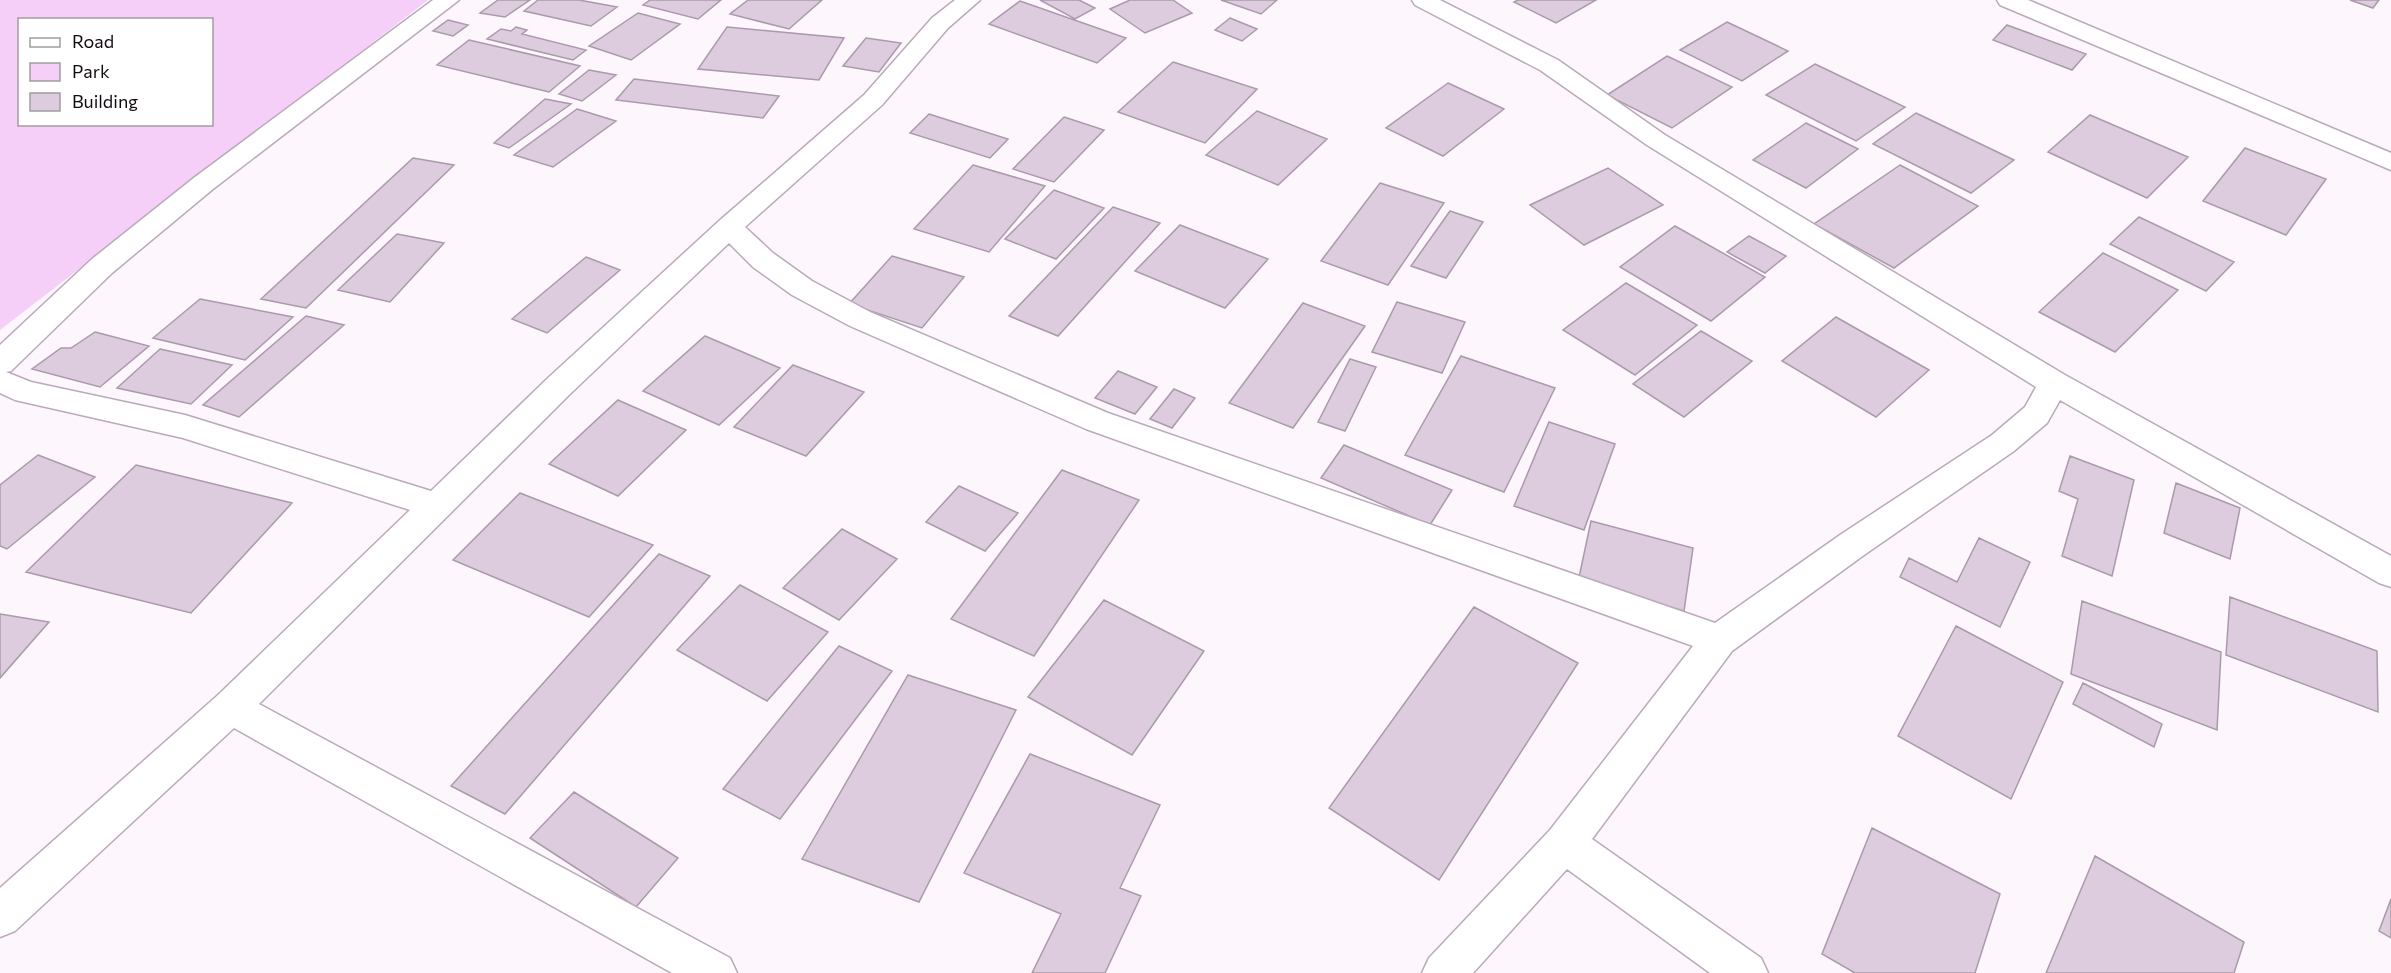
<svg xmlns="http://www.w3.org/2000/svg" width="2391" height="973" font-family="Commissioner,sans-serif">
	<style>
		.green { fill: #f6cff8; fill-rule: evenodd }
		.building { fill: #dcccdd; stroke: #aa9aab; stroke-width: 1.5 }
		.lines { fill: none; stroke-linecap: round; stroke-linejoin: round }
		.street-casing { stroke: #baaaba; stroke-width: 3 }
		.street { fill: #fff; fill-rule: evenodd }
	</style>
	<rect width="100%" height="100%" fill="#fdf6fd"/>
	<!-- green -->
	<path class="green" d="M0,0h428l-428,330zM20,20h192v104h-192z"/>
	<!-- building -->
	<path class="building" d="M498,0h32l-25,17 -25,-4z
		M538,0h41l38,7 -26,19 -67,-15z
		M650,0h71l-23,19 -55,-14z
		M748,0h74l-33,29 -59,-15z
		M1040,0h39l16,8 -20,11z
		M1130,0h43l19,13 -47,20 -35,-24z
		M1221,0h56l-16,14z
		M1518,0h78l-40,23 -42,-21z
		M2350,0h29l-6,8z
		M1020,1l106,37 -29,25 -108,-39z
		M638,13l42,11 -49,36 -42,-14z
		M1230,18l27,11 -15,12 -27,-11z
		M448,20l20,5 -15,11 -20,-5z
		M1727,22l61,29 -46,30 -62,-31z
		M2007,25l79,29 -14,16 -79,-30z
		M516,27l11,3 -5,4 64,16 -13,10 -86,-21 14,-10 10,2z
		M727,27l117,11 -25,42 -121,-11z
		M866,38l35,5 -22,29 -36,-6z
		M469,40l111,26 -31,26 -112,-27z
		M1667,56l65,31 -60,41 -65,-33z
		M1173,62l84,27 -52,54 -87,-31z
		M1815,64l90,43 -49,34 -90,-46z
		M589,70l27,5 -34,26 -23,-7z
		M634,79l145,17 -16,22 -147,-18z
		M1448,83l56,26 -61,47 -57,-28z
		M545,99l26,5 -62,44 -15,-5z
		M577,109l39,12 -63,46 -39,-12z
		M1257,111l70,28 -49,46 -72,-30z
		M1916,113l98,47 -43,33 -98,-49z
		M929,114l79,25 -18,19 -80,-25z
		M2090,115l98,42 -41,41 -99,-46z
		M1064,117l40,13 -50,52 -41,-13z
		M1806,123l52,26 -52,39 -53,-28z
		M2245,148l81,31 -40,56 -83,-34z
		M413,158l41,7 -148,143 -45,-9z
		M973,165l72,21 -56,66 -75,-23z
		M1900,165l78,41 -84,62 -80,-44z
		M1608,168l55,37 -79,40 -54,-40z
		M1380,183l64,20 -56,82 -67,-24z
		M1054,190l50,18 -48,51 -51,-20z
		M1113,207l47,16 -102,113 -49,-20z
		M1450,211l33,11 -37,56 -35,-12z
		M2139,217l95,45 -28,29 -96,-47z
		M1180,225l88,34 -43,49 -90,-37z
		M1675,226l90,51 -54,44 -91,-54z
		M397,234l47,9 -54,59 -52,-12z
		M1749,236l37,20 -21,17 -38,-21z
		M2103,253l75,37 -63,62 -76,-40z
		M892,256l72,21 -42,51 -73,-24z
		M586,257l34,13 -73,63 -35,-14z
		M1626,283l71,42 -62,50 -72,-45z
		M200,299l93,18 -48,43 -92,-22z
		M1397,302l68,20 -23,51 -70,-21z
		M1303,303l62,23 -72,102 -64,-25z
		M306,316l38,9 -105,92 -36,-12z
		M1836,317l93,53 -53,47 -94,-56z
		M1701,331l51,30 -68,56 -51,-33z
		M95,332l54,14 -49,41 -68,-18 29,-21h10z
		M705,336l75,32 -61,57 -76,-34z
		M160,349l72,16 -41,39 -74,-16z
		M1461,356l94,32 -51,104 -99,-37z
		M1350,359l26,8 -31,64 -27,-9z
		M793,365l71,27 -58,64 -72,-29z
		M1118,371l39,16 -22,27 -40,-16z
		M1174,389l21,9 -23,30 -22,-9z
		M618,400l68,30 -68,66 -69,-32z
		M1549,422l66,22 -31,86 -70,-24z
		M1344,445l108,45 -22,35 -109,-47z
		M38,455l57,22 -88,72 -7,-3v-61z
		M2070,456l64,24 -22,96 -50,-20 16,-57 -19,-8z
		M136,465l156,38 -101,110 -165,-41z
		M1062,470l77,30 -105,156 -83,-37z
		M2176,483l64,25 -10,51 -66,-26z
		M959,486l59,27 -33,38 -59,-29z
		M520,493l133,52 -64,72 -136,-57z
		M1591,521l102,27 -9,63 -106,-29z
		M842,529l55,30 -58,61 -56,-32z
		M1979,538l51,24 -30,65 -100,-50 9,-19 48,24z
		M659,554l51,22 -205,238 -54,-28z
		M740,585l88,47 -61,69 -90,-51z
		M2230,597l147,54 1,61 -152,-57z
		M1104,600l100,51 -72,104 -104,-58z
		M2082,601l139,51 -4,78 -146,-56z
		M1474,607l104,56 -139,217 -110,-72z
		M0,614l49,8 -49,56z
		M1956,626l107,56 -52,117 -113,-63z
		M839,646l53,25 -112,148 -57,-30z
		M908,675l108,35 -97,192 -117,-43z
		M2083,683l79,41 -8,23 -81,-43z
		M1030,754l130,51 -40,83 21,8 -36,77h-73l29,-59 -97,-41z
		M574,792l104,66 -42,49 -106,-69z
		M1872,828l128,66 -25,79h-120l-33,-19z
		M2095,856l149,86 -10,31h-188z
		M2391,899v39l-12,-7z"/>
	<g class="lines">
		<!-- street casing -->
		<g class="street-casing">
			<path id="street" d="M433,0h26l-246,189 -101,84 -101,98 -5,1 25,10 154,33 246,76 117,-113 171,-157 145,-126 68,-77 23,-18h25l-32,28 -66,77 -137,122 28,26 39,28 58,31 238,101 607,210 125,-88 152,-100 33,-28 11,-20 -389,-242 -107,-75 -125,-65 -3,-5h28l118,60 107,75 400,240 326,181v31l-12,-4 -319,-183 -13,23 -33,28 -150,104 -132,96 -140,188 169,119 7,15h-58l-143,-104 -94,104h-51l7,-15 121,-128 143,-184 -607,-217 -236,-103 -58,-31 -39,-28 -24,-24 -159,151 -311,310 471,254 7,15h-65l-438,-245 -219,203 -15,6v-49l218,-193 192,-185 -227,-72 -168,-38 -15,-7v-48l92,-86 103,-82z
				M1997,0h31l363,153v17l-391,-165z"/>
		</g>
		<!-- street -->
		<use href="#street" class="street"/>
	</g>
	<!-- legend -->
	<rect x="18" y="18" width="195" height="108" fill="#ffffff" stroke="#a09da0" stroke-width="1.5"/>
	<rect x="30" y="38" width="30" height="9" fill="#ffffff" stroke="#a09da0" stroke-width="1.5"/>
	<text x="72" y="48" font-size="18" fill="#110b11">Road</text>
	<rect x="30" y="63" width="30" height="18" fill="#f6cff8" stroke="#a09da0" stroke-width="1.5"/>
	<text x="72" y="78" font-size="18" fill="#110b11">Park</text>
	<rect x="30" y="93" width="30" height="18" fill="#dcccdd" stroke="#a09da0" stroke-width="1.5"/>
	<text x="72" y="108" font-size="18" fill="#110b11">Building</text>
</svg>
